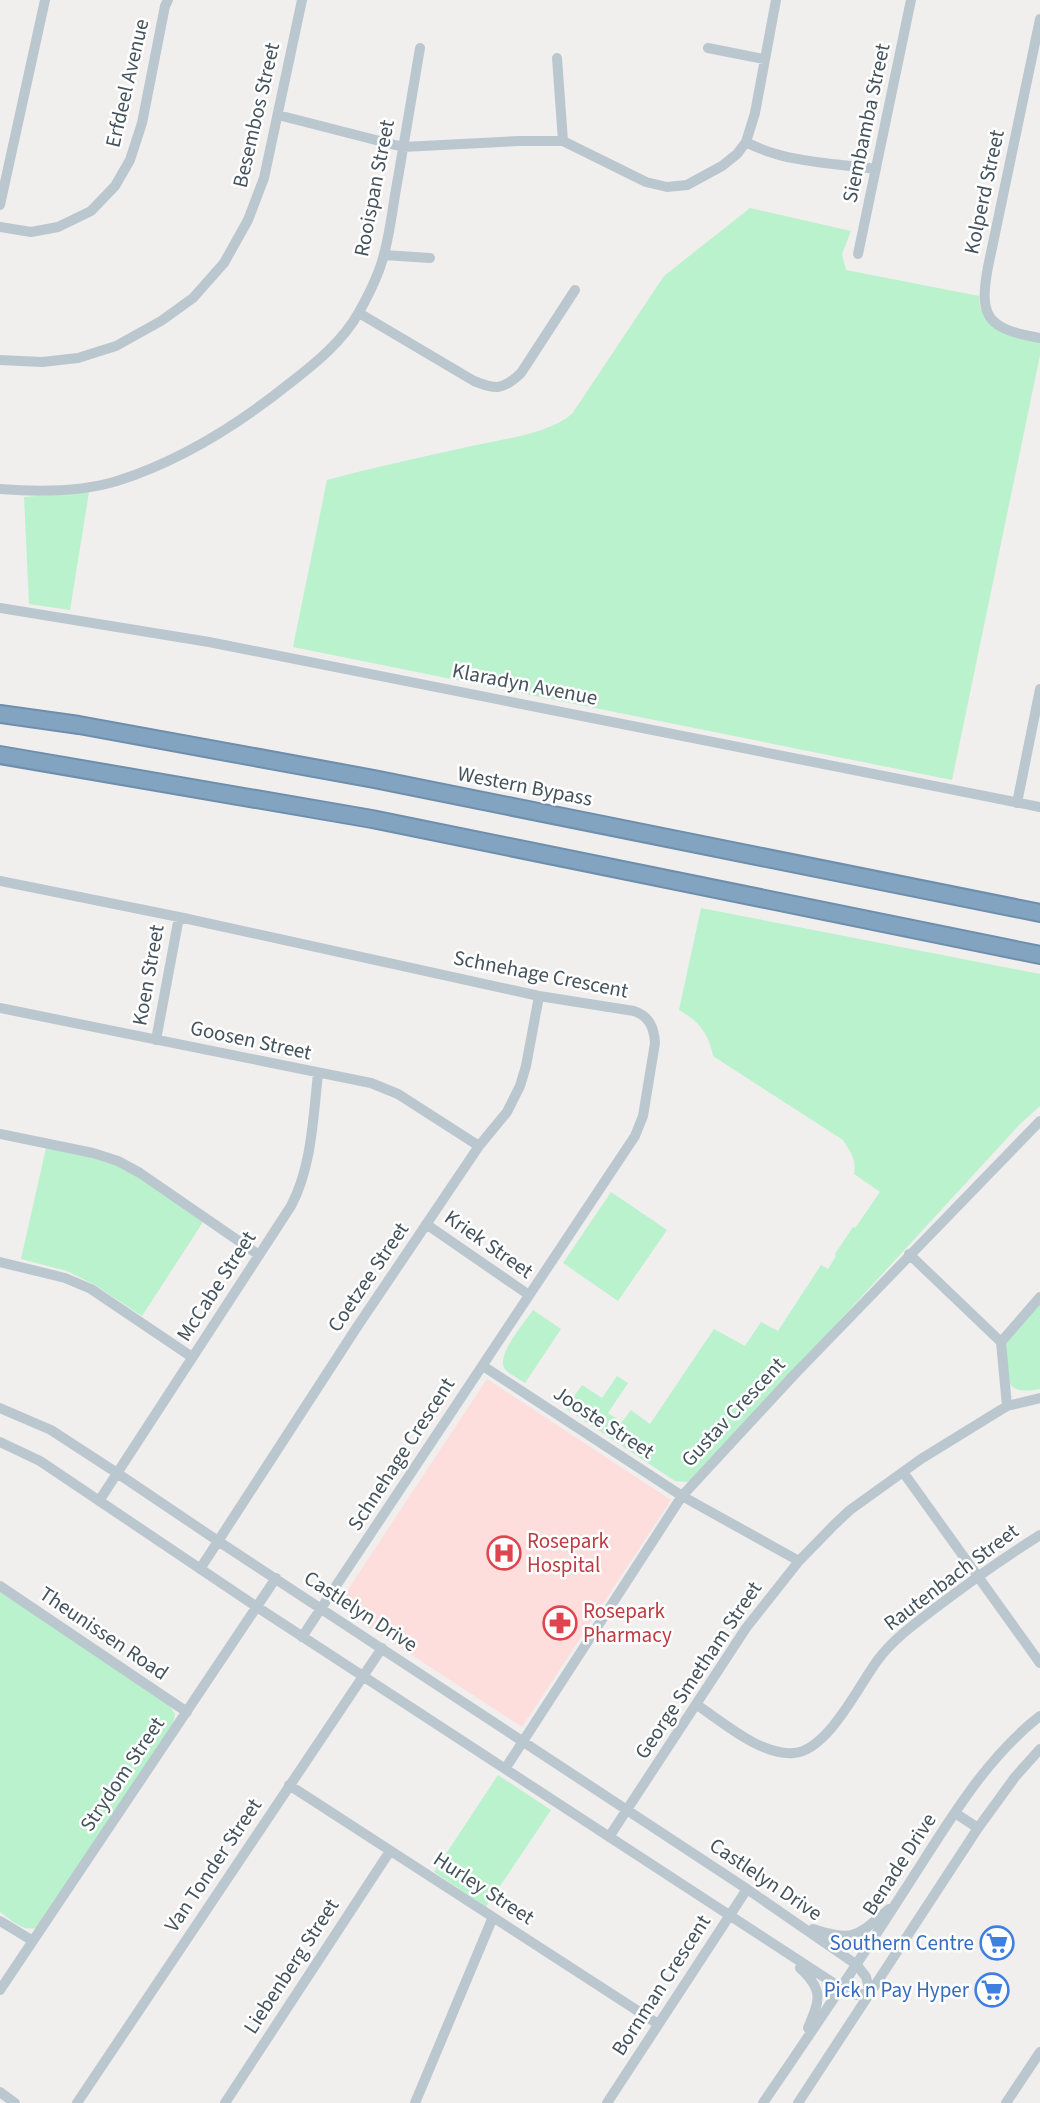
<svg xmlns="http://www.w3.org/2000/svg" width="1040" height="2103" font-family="'Source Sans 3',sans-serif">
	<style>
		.medical { fill: #fddedd }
		.green { fill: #b9f2cc }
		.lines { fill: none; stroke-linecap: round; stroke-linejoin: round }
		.highway-casing { stroke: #6d8fad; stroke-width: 20 }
		.minor { stroke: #bbc7cf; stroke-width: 10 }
		.highway { stroke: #82a4c1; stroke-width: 16 }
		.labels { text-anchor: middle; stroke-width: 5; stroke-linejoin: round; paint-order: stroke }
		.street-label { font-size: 21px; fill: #45535d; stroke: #fff }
		.health-label { font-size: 21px; fill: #be3a42; stroke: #fff; text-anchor: start }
		.shop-label { font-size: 21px; fill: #366cbe; stroke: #fff; text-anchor: end }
	</style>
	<rect width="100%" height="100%" fill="#f1eeee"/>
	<!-- medical -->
	<path class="medical" d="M487,1379l184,121 -149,227 -185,-121z"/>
	<!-- green -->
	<path class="green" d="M750,208l101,23 -9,23 4,16 133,26 1,11 7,12 53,21v15l-88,425 -659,-133 34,-167c45,-12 90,-22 136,-32 33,-8 84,-13 109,-34l92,-138z
		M89,492l-19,118 -41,-6 -5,-107z
		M701,908l339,66v132l-20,18 -325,354 -8,4 -12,-1 -110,-73 17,-23 20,13 15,-22 11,7 -20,30 14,9 9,-12 19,14 64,-95 31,17 16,-24 17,9 43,-66 7,4 8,-13 -1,-2 18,-27 2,1 25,-36 -26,-18c3,-14 -4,-23 -11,-34l-130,-84c-4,-22 -14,-35 -34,-46z
		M46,1148c24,5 50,7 72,18 31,14 58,37 85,56l-61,94 -47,-31 -28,-14 -46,-12z
		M611,1192l56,38 -49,71 -55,-38z
		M1040,1301v88c-41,8 -33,-17 -34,-48z
		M533,1310l28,19 -36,54c-6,-4 -16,-9 -20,-14 -10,-13 20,-47 28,-59z
		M0,1589l169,116 6,9 -2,10 -134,203c-16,6 -26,-6 -39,-15z
		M498,1775l53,35 -65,97 -52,-35z"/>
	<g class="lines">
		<!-- highway casing -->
		<g class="highway-casing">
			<path id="highway" d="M0,714l79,11 295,54 666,134
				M0,755l372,64 668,136"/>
		</g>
		<!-- minor -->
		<path class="minor" d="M1040,19l-52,248c-10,52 1,62 52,71
			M708,48l56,11
			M557,58l6,83
			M278,115l125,32 117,-6h43l83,41 21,5 20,-2 35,-19 15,-12 9,-12 9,-29 21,-113
			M746,142c39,21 88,21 130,27
			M0,205l45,-205
			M0,227l31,5 27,-5 33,-16 24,-25 15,-26 12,-37 23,-117 3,-6
			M858,254l53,-254
			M384,255l46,3
			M359,313l115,68c22,9 29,9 47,-8l54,-83
			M0,360l42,2 36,-4 38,-12 45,-25 32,-23 31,-35 24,-43 16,-42 38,-178
			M0,489c37,3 81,3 117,-8 63,-20 122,-57 173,-98 26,-20 53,-42 69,-71 9,-16 21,-41 25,-58 7,-25 9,-51 14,-76 7,-43 15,-87 22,-130
			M0,608l209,34 831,165
			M1017,803l23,-114
			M0,881l179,36 360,79 95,15c15,5 20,16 21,32l-12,73 -8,20 -333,501
			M0,1008l371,75 27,11 81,52
			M156,1040l23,-123
			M0,1134l93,19 25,8 22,12 119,82
			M426,1224l103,71
			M909,1254l92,88 6,64
			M0,1262l65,16 26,11 101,68
			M1001,1342l39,-45
			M483,1366l199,130 117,65
			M0,1408l51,22 66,43 101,68 529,348 110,76 9,12 4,15
			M0,1442l40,19 217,146 584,381 15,7 14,-3
			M903,1472l137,191
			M99,1501l192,-295c21,-40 22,-88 27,-132
			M200,1569l157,-242 122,-181 28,-34 13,-26 6,-20 13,-70
			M0,1586l187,126
			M697,1705c26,17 64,51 97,48 34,-3 64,-66 83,-92 16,-22 40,-39 61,-55 33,-25 67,-49 102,-71
			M505,1769l177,-273 111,-120 247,-255
			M289,1785l369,239
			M955,1813l23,15
			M609,1837l137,-209 53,-67 35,-36 16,-15 71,-51 86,-53 33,-8
			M0,1921l33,20
			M813,1929c42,14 45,6 76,-20
			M800,1968c24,22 20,32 8,60
			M0,1990l276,-412
			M0,2092l15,11
			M77,2103l305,-455
			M225,2103l165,-252
			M415,2103l78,-186
			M607,2103l140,-214
			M763,2103c48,-70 95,-140 141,-212 40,-61 78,-130 136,-175
			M798,2103l180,-275 37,-51 25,-28
			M1006,2103l34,-51"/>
		<!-- highway -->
		<use href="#highway" class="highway"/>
	</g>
	<!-- icons -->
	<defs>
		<g id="hospital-ring" transform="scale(1.725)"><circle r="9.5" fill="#fff" stroke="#e0444e" stroke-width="1.5"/><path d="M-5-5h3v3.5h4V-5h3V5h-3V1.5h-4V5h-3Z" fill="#e0444e"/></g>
		<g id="pharmacy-ring" transform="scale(1.725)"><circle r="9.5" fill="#fff" stroke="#e0444e" stroke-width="1.5"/><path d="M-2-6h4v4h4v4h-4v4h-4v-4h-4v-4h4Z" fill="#e0444e"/></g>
		<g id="supermarket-ring" transform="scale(1.725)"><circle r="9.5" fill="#fff" stroke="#3f7fe0" stroke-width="1.5"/><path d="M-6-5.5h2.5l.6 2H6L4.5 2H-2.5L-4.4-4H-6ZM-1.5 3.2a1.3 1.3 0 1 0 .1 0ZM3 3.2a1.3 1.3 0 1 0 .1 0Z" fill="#3f7fe0"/></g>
	</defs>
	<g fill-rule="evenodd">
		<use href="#hospital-ring" x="504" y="1553"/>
		<use href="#pharmacy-ring" x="560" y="1623"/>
		<use href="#supermarket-ring" x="997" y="1943"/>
		<use href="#supermarket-ring" x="992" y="1990"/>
	</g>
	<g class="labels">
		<!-- street labels -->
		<g class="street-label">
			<text transform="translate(127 83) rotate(-77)" y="7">Erfdeel Avenue</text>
			<text transform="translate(256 115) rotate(-77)" y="7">Besembos Street</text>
			<text transform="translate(866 123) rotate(-78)" y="7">Siembamba Street</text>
			<text transform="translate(374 188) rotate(-79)" y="7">Rooispan Street</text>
			<text transform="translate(984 192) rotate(-78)" y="7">Kolperd Street</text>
			<text transform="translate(525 684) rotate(11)" y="7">Klaradyn Avenue</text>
			<text transform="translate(525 786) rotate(11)" y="7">Western Bypass</text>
			<text transform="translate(541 974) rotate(11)" y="7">Schnehage Crescent</text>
			<text transform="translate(148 975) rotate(-80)" y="7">Koen Street</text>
			<text transform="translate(251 1040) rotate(12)" y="7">Goosen Street</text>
			<text transform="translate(489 1244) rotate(35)" y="7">Kriek Street</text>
			<text transform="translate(368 1277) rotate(-56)" y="7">Coetzee Street</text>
			<text transform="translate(216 1286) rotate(-57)" y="7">McCabe Street</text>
			<text transform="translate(733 1412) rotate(-47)" y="7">Gustav Crescent</text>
			<text transform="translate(604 1422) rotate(33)" y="7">Jooste Street</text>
			<text transform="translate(401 1454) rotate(-57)" y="7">Schnehage Crescent</text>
			<text transform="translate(951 1577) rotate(-37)" y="7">Rautenbach Street</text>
			<text transform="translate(361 1611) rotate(33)" y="7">Castlelyn Drive</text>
			<text transform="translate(104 1633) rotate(34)" y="7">Theunissen Road</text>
			<text transform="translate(698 1670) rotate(-56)" y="7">George Smetham Street</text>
			<text transform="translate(122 1774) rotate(-56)" y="7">Strydom Street</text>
			<text transform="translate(899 1864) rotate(-57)" y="7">Benade Drive</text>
			<text transform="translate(213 1865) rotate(-56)" y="7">Van Tonder Street</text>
			<text transform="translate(766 1879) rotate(34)" y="7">Castlelyn Drive</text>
			<text transform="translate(484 1888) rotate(33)" y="7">Hurley Street</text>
			<text transform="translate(291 1966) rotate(-57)" y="7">Liebenberg Street</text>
			<text transform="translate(661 1985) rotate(-57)" y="7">Bornman Crescent</text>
		</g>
		<!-- health labels -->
		<g class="health-label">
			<text x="527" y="1548">Rosepark<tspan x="527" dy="24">Hospital</tspan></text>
			<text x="583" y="1618">Rosepark<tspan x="583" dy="24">Pharmacy</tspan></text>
		</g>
		<!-- shop labels -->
		<g class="shop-label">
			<text x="974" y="1950">Southern Centre</text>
			<text x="969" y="1997">Pick n Pay Hyper</text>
		</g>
	</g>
</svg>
